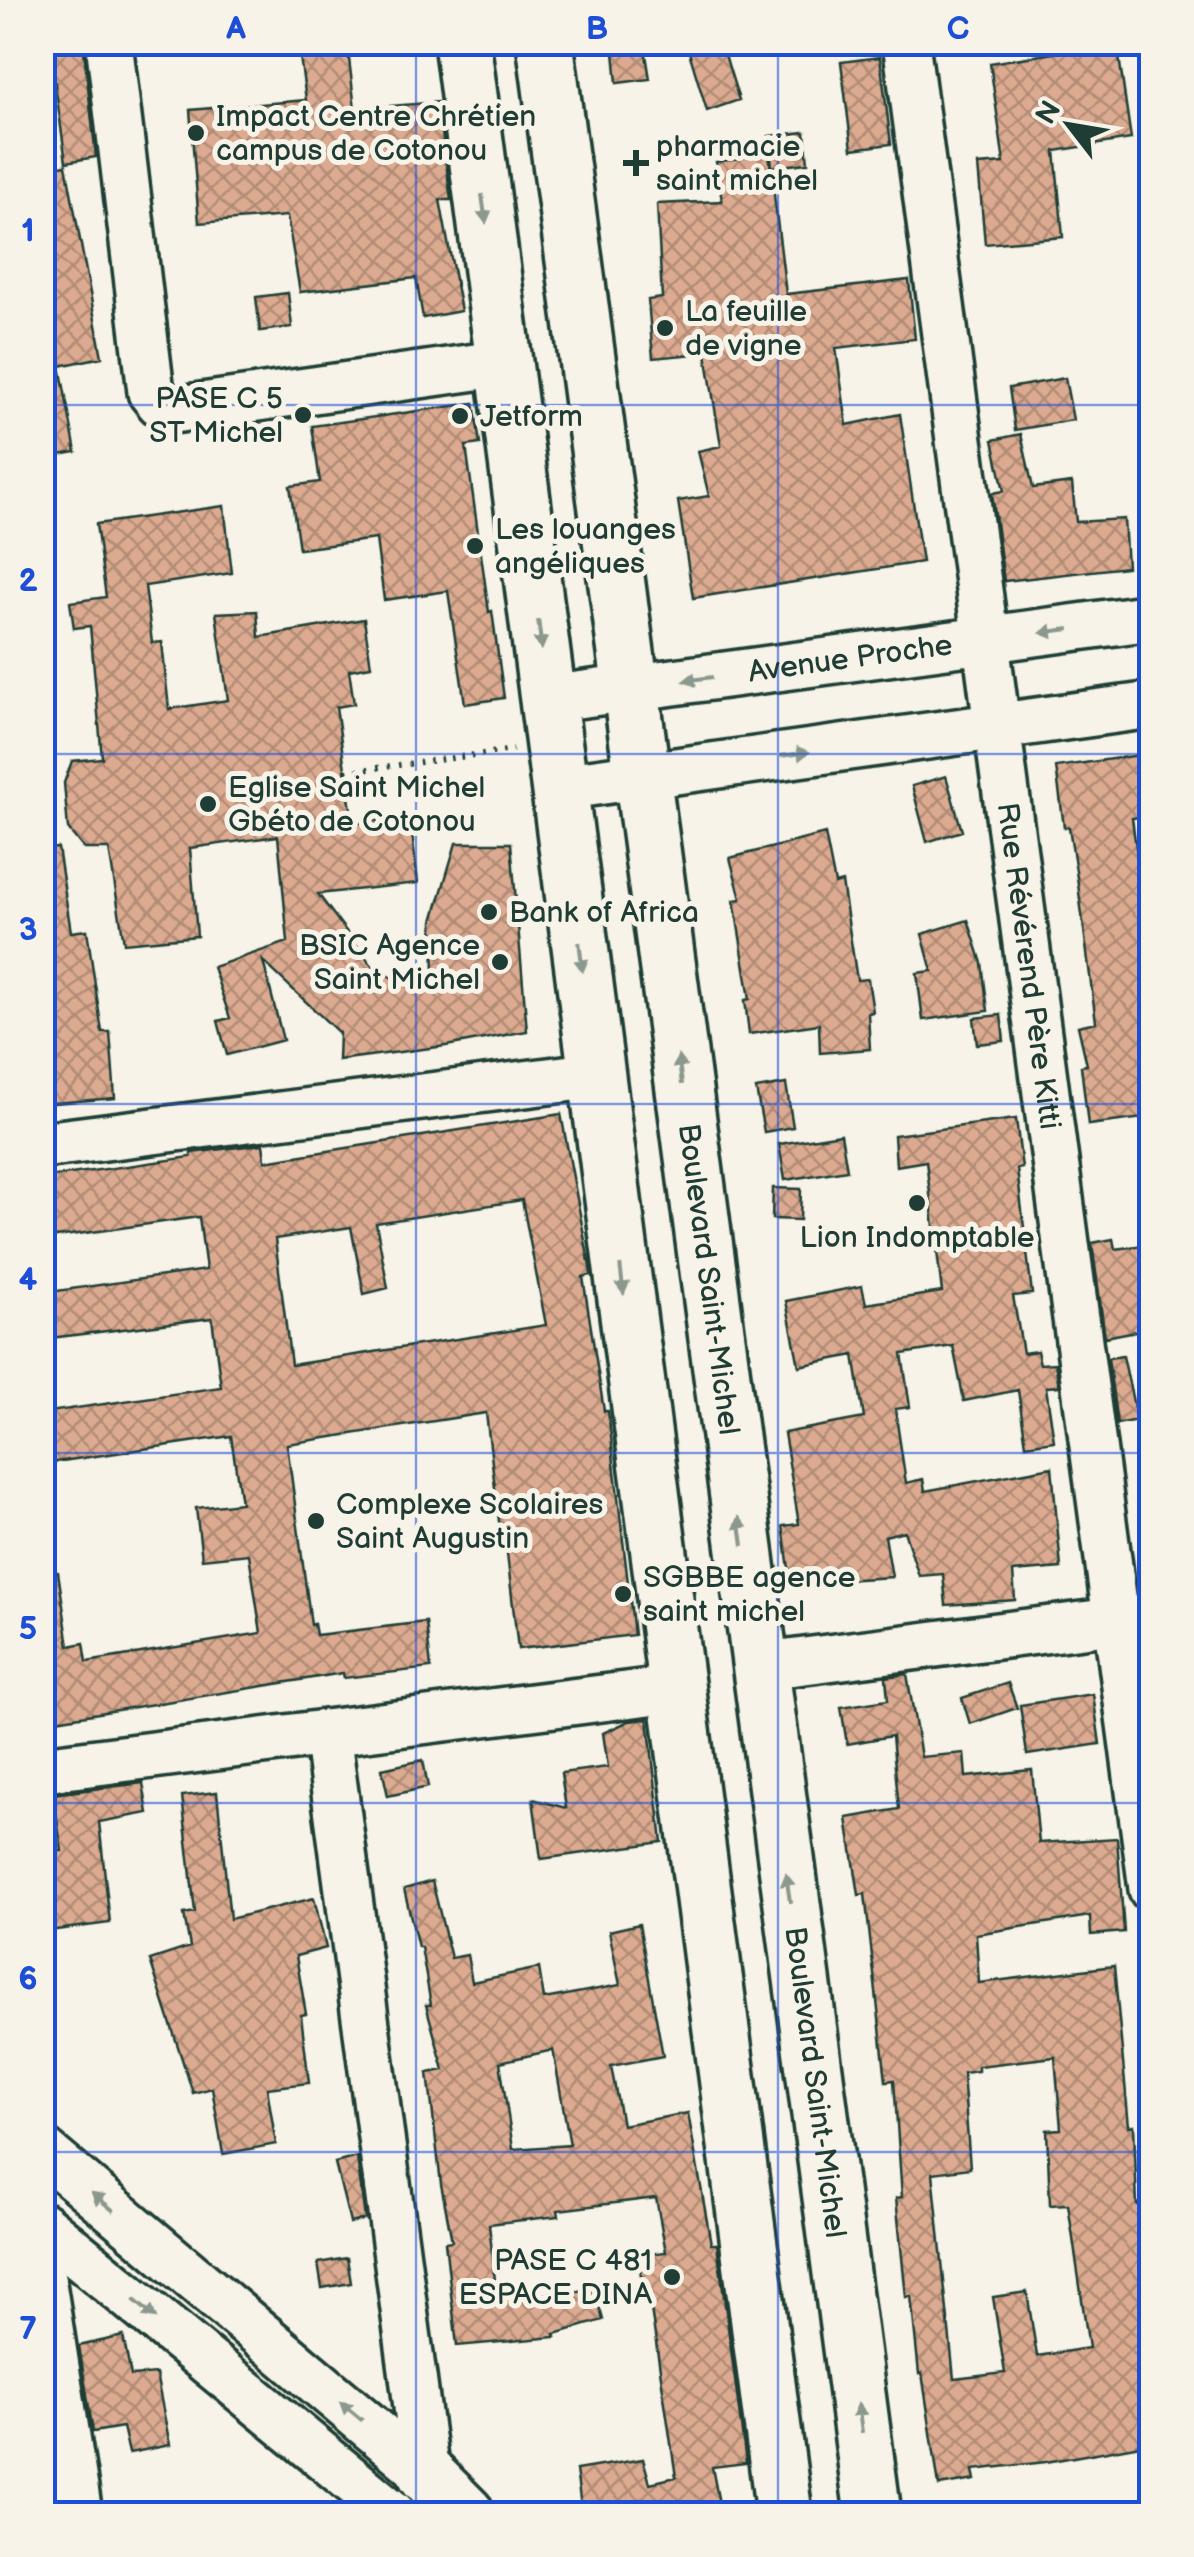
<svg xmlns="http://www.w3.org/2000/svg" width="1194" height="2557" font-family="'Balsamiq Sans',sans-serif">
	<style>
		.building { fill: url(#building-cross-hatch); stroke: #1f3d34; stroke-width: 2.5; fill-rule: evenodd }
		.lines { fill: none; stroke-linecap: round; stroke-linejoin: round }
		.minor-casing { stroke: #1f3d34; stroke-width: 52 }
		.major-casing { stroke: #1f3d34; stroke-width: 62 }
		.path { stroke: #1f3d34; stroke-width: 6; stroke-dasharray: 2.5 8; stroke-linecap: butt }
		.minor { stroke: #f7f3e8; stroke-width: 45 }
		.major { stroke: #f7f3e8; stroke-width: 55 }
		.oneway { fill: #8b988e }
		.grid { fill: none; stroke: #1d4ed8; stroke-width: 2.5; stroke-opacity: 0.55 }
		.poi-dot { fill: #1f3d34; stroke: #f7f3e8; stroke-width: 4 }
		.labels { text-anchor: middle; stroke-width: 10; stroke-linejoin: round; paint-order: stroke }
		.poi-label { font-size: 30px; fill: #1f3d34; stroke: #f7f3e8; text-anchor: start }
		.street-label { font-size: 30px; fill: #1f3d34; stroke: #f7f3e8 }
		.neatline { fill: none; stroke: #1d4ed8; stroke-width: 4 }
		.grid-label { font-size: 32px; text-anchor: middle; font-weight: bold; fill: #1d4ed8 }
	</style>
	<defs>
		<pattern id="building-cross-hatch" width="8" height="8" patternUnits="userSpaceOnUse" patternTransform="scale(2.5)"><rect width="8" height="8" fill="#dcaa90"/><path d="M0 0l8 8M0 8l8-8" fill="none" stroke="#b28c76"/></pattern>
	</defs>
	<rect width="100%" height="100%" fill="#f7f3e8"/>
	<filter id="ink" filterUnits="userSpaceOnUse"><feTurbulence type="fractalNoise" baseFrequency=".01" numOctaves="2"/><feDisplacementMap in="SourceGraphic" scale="20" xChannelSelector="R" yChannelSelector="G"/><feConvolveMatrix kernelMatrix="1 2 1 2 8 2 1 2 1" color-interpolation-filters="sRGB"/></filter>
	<g filter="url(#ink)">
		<!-- building -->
		<path class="building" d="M49,42h34l13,115 -30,5z
			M298,42h49l8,67 83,-7 13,98h-11l21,111 -38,7 -7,-40 -116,14 -13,-76 -88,7 -9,-113 116,-10z
			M613,42h31l6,37 -33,4z
			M686,42h35l18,58 -32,11z
			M1117,43l14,96 -76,12 8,86 -78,7 -7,-79 26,-2 -14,-100z
			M880,57l11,87 -39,5 -11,-87z
			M805,132l3,31 -36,4 -3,-31z
			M769,153l17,141 123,-14 6,59 -79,9 11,77 53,-11 22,148 -229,36 -15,-97 31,-5 -11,-45 23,-5 -15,-93 -53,5 -5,-58 14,-2 -5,-94 65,-3 -6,-39z
			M66,165l36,192 -42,9 16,86 -34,6v-289z
			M288,293l4,34 -32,4 -4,-34z
			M1065,378l8,42 -58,10 -6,-42z
			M474,403l6,41 -14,2 23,166 3,-1 12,87 -39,6 -17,-113 -64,9 -8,-61 -77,10 -9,-63 30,-4 -8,-56z
			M1021,434l12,54 39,-5 4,39 48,-3 3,48 -123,14 -12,-88 12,-2 -11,-51z
			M224,506l8,67 -87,13 7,57 10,-1 7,67 59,-9 -12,-87 41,-2 2,26 105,-18 7,47 -22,4 5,34 -18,3 17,117 57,-8 8,67 -100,11 55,73 27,15 34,-1 -1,-60 23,-78h55l16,188 -81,15 -108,14 1,-27 -76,-72 20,79 -56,15 -9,-34 12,-3 -17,-51 75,-25 -10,-106 -88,12 7,88 -73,7 -15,-94h-25l-16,-20 -4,-46 8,-22 30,-3 -12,-132 -16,2 -4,-26 36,-5 -10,-73z
			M1140,755l8,61 -16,2 10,74 10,-2v33l-11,2 11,68v58l-6,1 6,65 -64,8 -7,-59 6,-1 -9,-39 18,-4 -18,-138 -9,-57h-5l-8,-60z
			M946,776l16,55 -35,11 -15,-56z
			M825,834l10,50 7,-2 15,98 11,-1 5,33 -5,1 2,36 -50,4 -1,-29 -70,10 -4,-34 5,-1 -16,-99 7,-1 -11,-41z
			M58,848l13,84 16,-2 15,102h8l5,66 -73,6v-255z
			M968,920l14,43 6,48 -65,9 -6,-47 15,-2 -10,-37z
			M1001,1015l3,26 -27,3 -3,-26z
			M786,1084l7,43 -29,5 -8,-43z
			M561,1114l29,153 1,8 -8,2 21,134h4l26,224 -116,14 -12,-104 -4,1 -16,-133 -199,31 24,181 3,-1 2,11 110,-13 5,46 -87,10 -1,-5 -287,47 -14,-84v-63l16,-1 11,74 15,-3 3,19 174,-29 -12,-79 -47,5 -6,-51 45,-5 -10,-67 -189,28v-51l179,-26 -9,-69 -170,21v-46l164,-23 -7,-53 -157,22v-61l149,-21v-4l72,-9 2,17zM522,1200l24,125 -255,40 -16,-126 76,-12 13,67 24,-6 -12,-65z
			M1016,1119l6,49 -5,1 15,125 -19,2 10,57 14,-2 3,13 15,-1 4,23 -13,1 8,54 -28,4 -8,-55 -54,11 -11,-55 -51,8 8,53 -15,2 11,74 17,-4 2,12 127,-24 9,101 -48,4 2,28 -69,5 -3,-31 -24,2 -15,-45 -19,5 7,41 -101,6 -8,-57 16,-2 -15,-91 80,-15 -10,-63 -55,11 -13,-65 76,-15 4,18 76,-12 -16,-131 -30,5 -2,-31z
			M841,1134l6,36 -62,10 -6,-36z
			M773,1188l28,1 -1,31 -28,-1z
			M1113,1239l2,10 37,-5v84l-47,9 -13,-94z
			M1123,1356l14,64 -20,4 -9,-66z
			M907,1674l14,83 43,-4 2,24 66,-7 7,73 78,-5 7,94 -33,3 -1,-19 -114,18 3,49 135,-17 15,160 5,-1 3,80 15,-1v239l-106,19 -73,8 2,10 -36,6 -17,-113 -3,1 -8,-78 -5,1 -10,-99 6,-1 -8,-117 -8,1 -21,-187 -6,1 -12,-77 52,-9 -7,-73 -45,8 -6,-37 47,-7 -2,-23zM1055,2057l6,72 -14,1 3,75 18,-1 21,144 -52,8 -10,-64 -34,5 12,76 -51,6 -21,-206 37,-5 -7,-95 15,-2v-5z
			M1008,1683l9,25 -47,16 -8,-26z
			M1093,1694l7,50 -73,11 -7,-50z
			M648,1719l14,123 -121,17 -8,-60 33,9 -5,-35 47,-6 -5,-34 26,-12z
			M423,1760l5,27 -40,9 -6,-27z
			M143,1783l5,30 -49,9 11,101 -62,8 -6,-78 20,-2 -9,-57z
			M217,1792l13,127 84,-21 12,50 -30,8 10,58 -5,1 8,68 -42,5 9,56 -53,10 -11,-66 -19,5 -43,-133 40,-13 -6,-33 11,-2 -13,-116z
			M432,1881l19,77 16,-3 5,27 67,-14 5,31 76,-14 -11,-54 30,-7 24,132 -52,10 11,59 66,-12 23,131h6l29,219 -34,4 9,47h-139l-6,-44 67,-11 7,24 26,-6 -29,-195h-5l-4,-27 28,-3 -10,-54 -98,12 1,6 -70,8 8,75 78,-7 19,-5 9,33 -48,14 1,3 -99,9 -12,-104 7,-1 -11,-57 -13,-111 16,-3 -18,-65h5l-10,-58h-3l-14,-58zM553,2050l17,95 -57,4 -13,-87z
			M357,2157l8,62 -15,4 -15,-60z
			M347,2258l4,25 -29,5 -4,-25z
			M123,2336l8,40 25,-2 14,71 -41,8 -6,-26 -30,5 -14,-86z"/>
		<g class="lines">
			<!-- minor casing -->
			<g class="minor-casing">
				<g id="minor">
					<path d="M109,42l42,350 9,11 13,7 331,-47"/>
					<path id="s1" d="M906,42l246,1847"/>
					<path id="s2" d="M548,699l604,-82"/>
					<path d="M560,787l592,-82"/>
					<path d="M42,1145l554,-70"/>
					<path d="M758,1667l394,-51"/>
					<path d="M327,1733l99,741"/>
					<path d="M42,1769l631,-80"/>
					<path d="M42,2150l384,324"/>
					<path d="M42,2225l351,289"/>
					<path d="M42,2277l37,237"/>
				</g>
			</g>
			<!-- major casing -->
			<g class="major-casing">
				<g id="major">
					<path d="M462,42c109,824 212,1649 322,2472"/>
					<path id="s3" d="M545,42l328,2472"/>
					<path d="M426,2474l40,40"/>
				</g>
			</g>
			<!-- path -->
			<path class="path" d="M346,772l167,-22"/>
			<!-- minor -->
			<use href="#minor" class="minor"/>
			<!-- major -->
			<use href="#major" class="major"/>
		</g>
		<!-- one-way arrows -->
		<defs><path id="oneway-solid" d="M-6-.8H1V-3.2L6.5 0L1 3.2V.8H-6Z" transform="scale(2.5)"/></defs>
		<g class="oneway">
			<use href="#oneway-solid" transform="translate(484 209) rotate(82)"/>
			<use href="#oneway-solid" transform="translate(1055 631) rotate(172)"/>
			<use href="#oneway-solid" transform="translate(540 635) rotate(83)"/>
			<use href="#oneway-solid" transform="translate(698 679) rotate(172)"/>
			<use href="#oneway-solid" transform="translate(795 754) rotate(-8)"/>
			<use href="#oneway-solid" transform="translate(581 957) rotate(83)"/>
			<use href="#oneway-solid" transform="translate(680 1070) rotate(-98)"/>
			<use href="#oneway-solid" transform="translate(622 1280) rotate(83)"/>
			<use href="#oneway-solid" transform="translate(741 1531) rotate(-98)"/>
			<use href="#oneway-solid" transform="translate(788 1888) rotate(-98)"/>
			<use href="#oneway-solid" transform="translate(103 2202) rotate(-140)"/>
			<use href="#oneway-solid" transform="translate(145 2309) rotate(40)"/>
			<use href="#oneway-solid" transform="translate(351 2411) rotate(-140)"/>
			<use href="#oneway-solid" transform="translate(860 2418) rotate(-98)"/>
		</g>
	</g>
	<!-- grid -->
	<path class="grid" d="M416,42v2472M778,42v2472M42,405h1110M42,754h1110M42,1104h1110M42,1453h1110M42,1803h1110M42,2152h1110"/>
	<!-- markers -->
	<g class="poi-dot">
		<circle cx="196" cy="133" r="10"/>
		<path d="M631 148h10v10h10v10h-10v10h-10v-10h-10v-10h10z"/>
		<circle cx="665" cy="328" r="10"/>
		<circle cx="303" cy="415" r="10"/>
		<circle cx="460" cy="416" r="10"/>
		<circle cx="475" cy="546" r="10"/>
		<circle cx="208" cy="804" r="10"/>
		<circle cx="489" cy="912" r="10"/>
		<circle cx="500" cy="962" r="10"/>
		<circle cx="917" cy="1203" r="10"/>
		<circle cx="316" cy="1521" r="10"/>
		<circle cx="623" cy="1594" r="10"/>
		<circle cx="672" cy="2277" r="10"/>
	</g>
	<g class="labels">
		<!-- poi labels -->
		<g class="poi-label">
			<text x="216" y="126">Impact Centre Chrétien<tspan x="216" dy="34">campus de Cotonou</tspan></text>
			<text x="656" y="156">pharmacie<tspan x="656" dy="34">saint michel</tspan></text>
			<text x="685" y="321">La feuille<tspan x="685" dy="34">de vigne</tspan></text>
			<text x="283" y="408" text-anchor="end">PASE C 5<tspan x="283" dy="34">ST Michel</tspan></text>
			<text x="480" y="426">Jetform</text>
			<text x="495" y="539">Les louanges<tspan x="495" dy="34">angéliques</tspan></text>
			<text x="228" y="797">Eglise Saint Michel<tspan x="228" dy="34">Gbéto de Cotonou</tspan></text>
			<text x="509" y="922">Bank of Africa</text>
			<text x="480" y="955" text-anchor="end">BSIC Agence<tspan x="480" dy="34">Saint Michel</tspan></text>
			<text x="917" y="1247" text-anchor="middle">Lion Indomptable</text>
			<text x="336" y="1514">Complexe Scolaires<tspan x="336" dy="34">Saint Augustin</tspan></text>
			<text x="643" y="1587">SGBBE agence<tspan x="643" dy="34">saint michel</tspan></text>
			<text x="652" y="2270" text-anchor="end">PASE C 481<tspan x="652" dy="34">ESPACE DINA</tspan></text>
		</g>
		<!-- street labels -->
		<g class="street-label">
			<text dy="10" stroke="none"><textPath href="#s2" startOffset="305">Avenue Proche</textPath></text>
			<text dy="10" stroke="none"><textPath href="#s1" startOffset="932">Rue Révérend Père Kitti</textPath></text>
			<text dy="10" stroke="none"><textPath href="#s3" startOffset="1248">Boulevard Saint-Michel</textPath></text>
			<text dy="10" stroke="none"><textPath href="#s3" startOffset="2058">Boulevard Saint-Michel</textPath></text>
		</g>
	</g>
	<!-- margin -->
	<rect width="1194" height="2557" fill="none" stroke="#f7f3e8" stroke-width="110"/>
	<!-- north arrow -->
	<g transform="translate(1069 125) rotate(301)" stroke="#f7f3e8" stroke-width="8" paint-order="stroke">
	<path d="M0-8L18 38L0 25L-18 38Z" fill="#1f3d34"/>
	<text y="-15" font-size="28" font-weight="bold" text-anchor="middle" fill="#1f3d34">N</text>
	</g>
	<rect x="55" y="55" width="1084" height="2447" class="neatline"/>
	<g class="grid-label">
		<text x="236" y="39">A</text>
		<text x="597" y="39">B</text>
		<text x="958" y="39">C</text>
		<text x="28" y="241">1</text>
		<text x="28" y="591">2</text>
		<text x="28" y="940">3</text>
		<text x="28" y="1290">4</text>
		<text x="28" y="1639">5</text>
		<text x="28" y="1989">6</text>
		<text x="28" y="2339">7</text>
	</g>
</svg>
